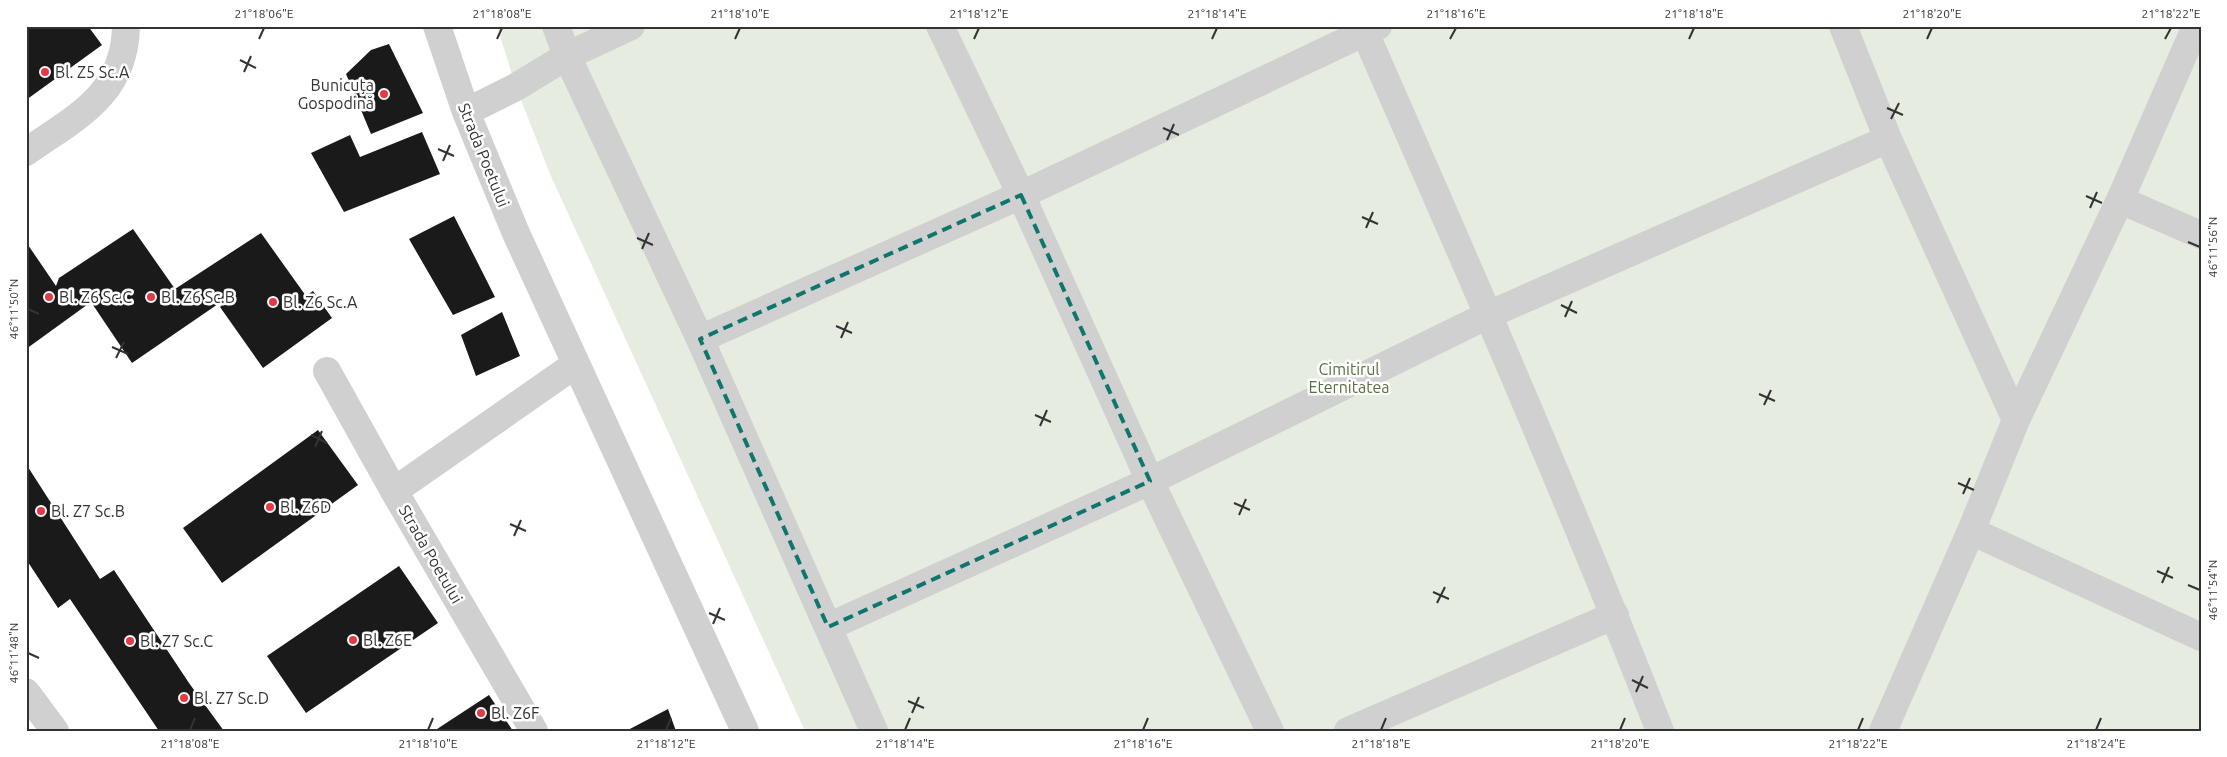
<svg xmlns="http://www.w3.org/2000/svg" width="2227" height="757" font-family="Ubuntu,sans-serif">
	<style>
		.green { fill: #e6ecdf }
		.building { fill: #1a1a1a }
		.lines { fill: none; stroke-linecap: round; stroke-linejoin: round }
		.minor { stroke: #d0d0d0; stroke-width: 28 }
		.marked { fill: none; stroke: #0f766e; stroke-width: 4; stroke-dasharray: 10 6; stroke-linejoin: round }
		.ticks { fill: none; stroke: #333; stroke-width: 2 }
		.poi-dot { fill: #e63946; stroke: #fff; stroke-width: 2 }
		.labels { text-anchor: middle; stroke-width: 5; stroke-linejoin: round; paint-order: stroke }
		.poi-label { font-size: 16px; fill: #333; stroke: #fff; text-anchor: start }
		.street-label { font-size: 16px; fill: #333; stroke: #fff }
		.park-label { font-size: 16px; fill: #56703f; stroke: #fff }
		.neatline { fill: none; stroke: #333; stroke-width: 2 }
		.ticks-label { font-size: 12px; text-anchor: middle; fill: #333 }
	</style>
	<rect width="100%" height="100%" fill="#fff"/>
	<!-- green -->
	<path class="green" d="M497,26h1704v705h-1396l-255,-557 -34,-87z"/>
	<!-- building -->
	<path class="building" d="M26,26h62l14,19 -76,55z
		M389,44l34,69 -52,21 -25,-60 25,-24z
		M422,132l18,42 -96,38 -33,-59 39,-18 10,22z
		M454,216l41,81 -42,18 -44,-76z
		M133,229l42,60 86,-56 45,63 7,-5 19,27 -69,50 -43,-61 17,-16 -105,72 -41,-61 -65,47v-107l30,44 3,-8z
		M502,312l18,44 -44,20 -15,-41z
		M318,430l40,55 -136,98 -39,-55z
		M26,464l74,115 14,-9 75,113 35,48h-65l-89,-132 -12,9 -32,-49z
		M399,566l39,57 -132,90 -39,-57z
		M489,695l24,36h-79z
		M668,709l8,22h-50z"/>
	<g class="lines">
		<!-- minor -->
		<path class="minor" d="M437,26l29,86 49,119 230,500
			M556,26l11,30 133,283 174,392
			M940,26l81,169 129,286 120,250
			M1362,26c103,234 205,467 298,705
			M1843,26l45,113 128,281
			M466,112l50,-25 51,-31 64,-30
			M26,152c50,-35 99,-57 100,-126
			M2120,200l81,35
			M700,339l321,-144 357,-169
			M327,371l67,120
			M1971,531l230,106
			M828,627l322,-146 338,-166 400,-176
			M26,692l29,39
			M534,731l-140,-240 182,-127
			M1348,731l267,-116
			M1883,731l88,-200 45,-111 104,-220 76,-174"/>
	</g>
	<!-- marked area -->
	<path class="marked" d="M1021,195l129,286 -322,146 -128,-288z"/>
	<!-- ticks -->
	<path class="ticks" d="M259,39l5,-11M497,39l5,-11M735,39l5,-11M974,39l5,-11M1212,39l5,-11M1450,39l6,-11M1689,39l5,-11M1927,39l5,-11M2165,39l6,-11M240,60l16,8M244,72l7,-16M1887,108l16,7M1891,119l8,-16M1163,128l16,7M1167,140l7,-16M438,149l16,7M443,161l7,-16M2086,196l16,7M2090,208l7,-16M1362,217l16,7M1366,228l7,-16M637,238l16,7M2188,242l12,5M642,249l7,-16M1561,305l16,8M28,309l11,5M1565,317l7,-16M836,326l16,7M841,338l7,-16M112,347l16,7M116,358l8,-16M1759,394l16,7M1764,405l7,-15M1035,415l16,7M1040,426l7,-16M311,435l16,8M315,447l7,-16M1958,483l16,7M1963,494l7,-16M1234,503l16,7M1239,515l7,-16M510,524l16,7M514,536l7,-16M2157,571l16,7M2162,583l7,-16M2188,585l12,5M1433,592l16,7M1437,603l8,-16M709,613l16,7M713,624l7,-16M28,653l11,5M1632,680l16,8M1636,692l7,-16M908,701l16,7M912,713l7,-16M190,730l5,-12M428,730l5,-12M666,730l5,-12M905,730l5,-12M1143,730l5,-12M1381,730l5,-12M1620,730l5,-12M1858,730l5,-12M2096,730l5,-12"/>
	<!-- markers -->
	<g class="poi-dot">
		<circle cx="45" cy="72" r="5"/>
		<circle cx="384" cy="94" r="5"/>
		<circle cx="49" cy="297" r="5"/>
		<circle cx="151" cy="297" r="5"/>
		<circle cx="273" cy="302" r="5"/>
		<circle cx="270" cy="507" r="5"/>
		<circle cx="41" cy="511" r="5"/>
		<circle cx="353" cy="640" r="5"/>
		<circle cx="130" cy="641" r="5"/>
		<circle cx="184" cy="698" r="5"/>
		<circle cx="481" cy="713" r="5"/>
	</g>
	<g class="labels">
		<!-- poi labels -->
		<g class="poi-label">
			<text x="55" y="78">Bl. Z5 Sc.A</text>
			<text x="374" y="91" text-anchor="end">Bunicuța<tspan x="374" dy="18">Gospodină</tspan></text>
			<text x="59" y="303">Bl. Z6 Sc.C</text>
			<text x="161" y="303">Bl. Z6 Sc.B</text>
			<text x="283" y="308">Bl. Z6 Sc.A</text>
			<text x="280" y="513">Bl. Z6D</text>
			<text x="51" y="517">Bl. Z7 Sc.B</text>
			<text x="363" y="646">Bl. Z6E</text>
			<text x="140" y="647">Bl. Z7 Sc.C</text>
			<text x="194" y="704">Bl. Z7 Sc.D</text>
			<text x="491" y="719">Bl. Z6F</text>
		</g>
		<!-- street labels -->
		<g class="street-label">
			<text transform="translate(484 155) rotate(68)" y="6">Strada Poetului</text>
			<text transform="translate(431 554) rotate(60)" y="6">Strada Poetului</text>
		</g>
		<!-- park labels -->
		<g class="park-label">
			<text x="1349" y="375">Cimitirul<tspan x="1349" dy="18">Eternitatea</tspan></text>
		</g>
	</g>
	<!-- border -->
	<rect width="2227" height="757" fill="none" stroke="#ffffff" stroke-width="55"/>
	<rect x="28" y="28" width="2172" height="702" class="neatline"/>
	<g class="ticks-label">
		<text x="264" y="18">21°18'06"E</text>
		<text x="502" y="18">21°18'08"E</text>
		<text x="740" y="18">21°18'10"E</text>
		<text x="979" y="18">21°18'12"E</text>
		<text x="1217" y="18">21°18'14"E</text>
		<text x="1456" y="18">21°18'16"E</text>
		<text x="1694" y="18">21°18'18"E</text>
		<text x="1932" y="18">21°18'20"E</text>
		<text x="2171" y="18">21°18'22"E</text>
		<text transform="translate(2213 247) rotate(-90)" y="4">46°11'56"N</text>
		<text transform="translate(14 309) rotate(-90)" y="4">46°11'50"N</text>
		<text transform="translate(2213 590) rotate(-90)" y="4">46°11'54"N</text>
		<text transform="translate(14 653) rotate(-90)" y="4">46°11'48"N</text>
		<text x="190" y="748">21°18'08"E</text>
		<text x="428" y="748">21°18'10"E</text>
		<text x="666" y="748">21°18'12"E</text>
		<text x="905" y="748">21°18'14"E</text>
		<text x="1143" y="748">21°18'16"E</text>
		<text x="1381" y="748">21°18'18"E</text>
		<text x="1620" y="748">21°18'20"E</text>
		<text x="1858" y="748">21°18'22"E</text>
		<text x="2096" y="748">21°18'24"E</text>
	</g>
</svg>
